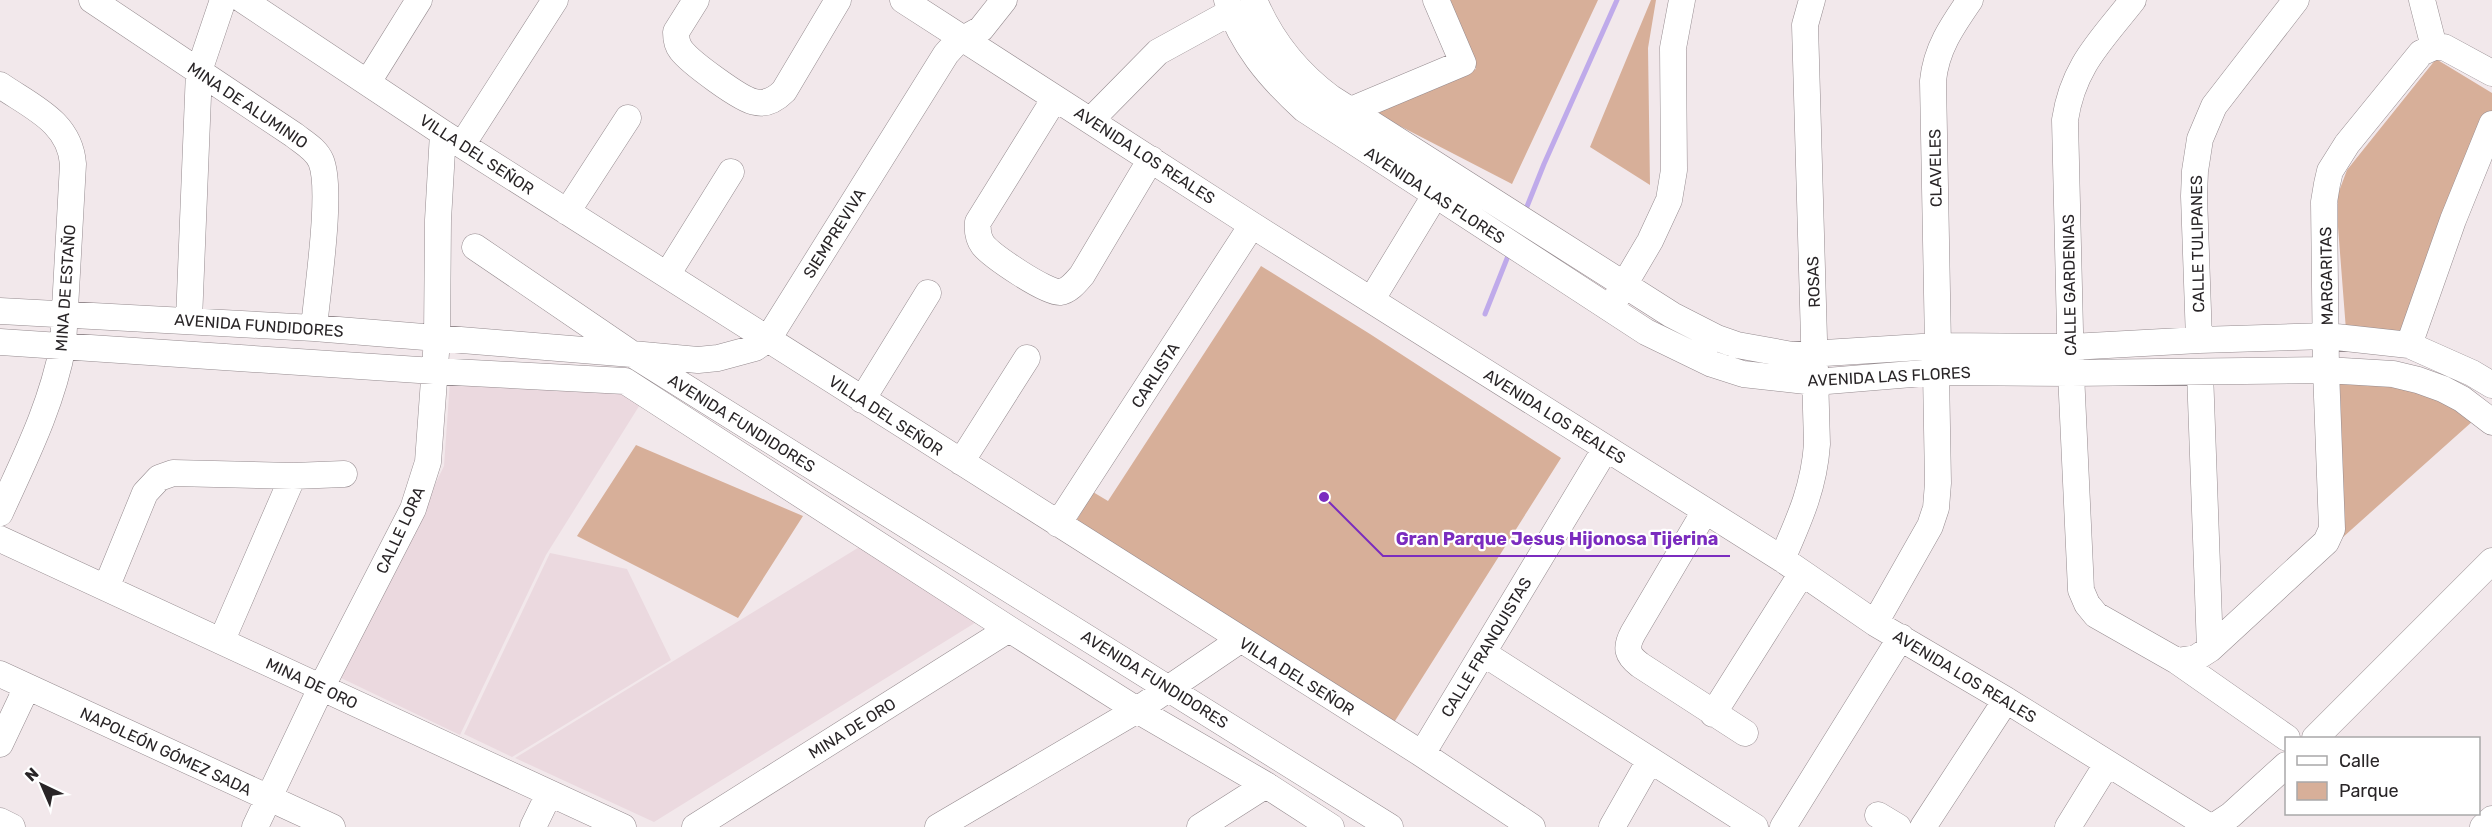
<svg xmlns="http://www.w3.org/2000/svg" width="2492" height="827" font-family="Rubik,sans-serif">
	<style>
		.built { fill: #ebd9df }
		.green { fill: #d7af99 }
		.lines { fill: none; stroke-linecap: round; stroke-linejoin: round }
		.stream { stroke: #bfaaea; stroke-width: 5 }
		.minor-casing { stroke: #958b8f; stroke-width: 27 }
		.minor { stroke: #fff; stroke-width: 26 }
		.labels { text-anchor: middle; stroke-width: 4.5; stroke-linejoin: round; paint-order: stroke }
		.street-label { font-size: 16px; fill: #292527; stroke: #fff }
		.leader { fill: none; stroke: #7b2cbf; stroke-width: 2 }
		.callout-dot { fill: #7b2cbf; stroke: #fff; stroke-width: 2 }
		.callout-label { font-size: 18px; text-anchor: middle; font-weight: bold; fill: #7b2cbf; stroke: #fff; stroke-width: 4.5; stroke-linejoin: round; paint-order: stroke }
	</style>
	<rect width="100%" height="100%" fill="#f2e8eb"/>
	<!-- built -->
	<path class="built" d="M450,381l176,11 15,11 -95,152 -86,180 -119,-57 103,-212z
		M861,546l117,75 -324,201 -139,-64z
		M550,553l77,16 44,91 -159,97 -48,-23z"/>
	<!-- green -->
	<path class="green" d="M1444,0h154l-86,184 -145,-75 109,-40z
		M1651,0h5l-8,48 2,137 -60,-38z
		M2436,59l56,34v20l-87,220 -59,-3 -8,-103v-33l9,-24z
		M1261,266l109,68 191,124 -168,266 -318,-201 18,-31 15,9z
		M2340,384l65,2 32,13 37,21 -132,118z
		M636,445l167,71 -65,102 -161,-82z"/>
	<g class="lines">
		<!-- stream -->
		<path class="stream" d="M1524,214l20,-50 73,-164
			M1485,314l25,-63"/>
		<!-- minor casing -->
		<g class="minor-casing">
			<path id="minor" d="M92,0l202,135c10,8 22,14 27,26 12,29 -4,131 -7,167
				M243,0l200,133 979,621 110,73
				M696,0l-20,32c0,7 1,13 5,18 9,12 60,50 74,52 12,3 21,-3 29,-11l54,-91
				M903,0l349,225 530,334 93,64 131,77 204,127
				M1227,0c15,45 42,77 77,109l342,223 66,32 31,10 72,8 121,-10 135,1 255,-3 67,4 25,6 25,9 19,10 30,23
				M1254,0c17,41 42,72 77,98l341,217 45,23 20,7 55,10 146,-9 133,1 128,-7 128,-4 82,9 63,28 20,12
				M2133,0c-32,41 -60,66 -68,120l6,253 10,217 6,14 9,11 81,46 110,77
				M2422,0l12,47
				M368,82l51,-82
				M0,85c32,22 70,37 73,79l-10,181c-11,60 -38,113 -63,168
				M1055,98l-77,124c-1,9 0,16 5,23 9,11 63,48 77,47 9,-1 16,-10 22,-17l69,-116
				M1351,110l112,-47 -27,-63
				M1091,120l67,-68 73,-40
				M462,145l93,-145
				M567,212l61,-94
				M475,247l157,107 66,6 20,-2 37,-10 13,-9 178,-285 10,-11 25,-14 23,-29
				M667,275l64,-103
				M1617,297l33,-56 19,-41 5,-30 -1,-122 9,-48
				M1372,299l73,-120
				M0,311l314,17 318,26 758,473
				M189,320l10,-249 24,-71
				M2199,340l-5,-144 1,-25 5,-32 14,-33 82,-106
				M0,342l434,29 191,10 384,248 128,81 129,75 65,42
				M2409,345l44,-125 39,-96
				M1938,346l-5,-265c3,-32 19,-55 37,-81
				M2200,372l10,277
				M862,400l66,-107
				M961,462l66,-104
				M1705,511l-72,122c-8,15 -6,22 7,32l105,68
				M1058,524l194,-299
				M0,539l623,288
				M1782,559c17,-39 32,-71 35,-115l-12,-419 7,-25
				M106,588l39,-95 14,-15 14,-5 120,3 51,-2
				M1875,623l55,-97 6,-18 2,-25 -2,-111
				M222,640l71,-164
				M1483,653l272,174
				M2177,661l19,-3 14,-9 116,-107 6,-13 -6,-159 -2,-168 3,-18 3,-13 17,-27 74,-91 13,-6h10l48,26
				M0,674l332,153
				M1713,714l89,-141
				M2315,738l177,-177
				M0,744l27,-57
				M1422,754l184,-306
				M1878,815l20,12
				M0,821l12,6
				M255,827l66,-139 92,-179 15,-47 9,-123 1,-119 5,-87
				M533,827l16,-33
				M695,827l314,-198
				M938,827l199,-117 103,-70
				M1200,827l66,-42
				M1612,827l38,-67
				M1783,827l118,-190
				M1923,827l83,-127
				M2068,827l39,-63
				M2213,827l18,-12 55,-50
				M2483,827l9,-8"/>
		</g>
		<!-- minor -->
		<use href="#minor" class="minor"/>
	</g>
	<g class="labels">
		<!-- street labels -->
		<g class="street-label">
			<text transform="translate(248 105) rotate(34)" y="6">MINA DE ALUMINIO</text>
			<text transform="translate(477 154) rotate(33)" y="6">VILLA DEL SEÑOR</text>
			<text transform="translate(1145 155) rotate(33)" y="6">AVENIDA LOS REALES</text>
			<text transform="translate(1935 168) rotate(-91)" y="6">CLAVELES</text>
			<text transform="translate(1435 195) rotate(33)" y="6">AVENIDA LAS FLORES</text>
			<text transform="translate(834 233) rotate(-58)" y="6">SIEMPREVIVA</text>
			<text transform="translate(2197 244) rotate(-91)" y="6">CALLE TULIPANES</text>
			<text transform="translate(2326 276) rotate(-91)" y="6">MARGARITAS</text>
			<text transform="translate(1813 282) rotate(-92)" y="6">ROSAS</text>
			<text transform="translate(2069 285) rotate(-91)" y="6">CALLE GARDENIAS</text>
			<text transform="translate(65 288) rotate(-86)" y="6">MINA DE ESTAÑO</text>
			<text transform="translate(259 325) rotate(4)" y="6">AVENIDA FUNDIDORES</text>
			<text transform="translate(1155 375) rotate(-57)" y="6">CARLISTA</text>
			<text transform="translate(1889 376) rotate(-3)" y="6">AVENIDA LAS FLORES</text>
			<text transform="translate(886 415) rotate(33)" y="6">VILLA DEL SEÑOR</text>
			<text transform="translate(1555 416) rotate(32)" y="6">AVENIDA LOS REALES</text>
			<text transform="translate(742 423) rotate(32)" y="6">AVENIDA FUNDIDORES</text>
			<text transform="translate(400 530) rotate(-65)" y="6">CALLE LORA</text>
			<text transform="translate(1486 647) rotate(-59)" y="6">CALLE FRANQUISTAS</text>
			<text transform="translate(1297 676) rotate(32)" y="6">VILLA DEL SEÑOR</text>
			<text transform="translate(1965 676) rotate(31)" y="6">AVENIDA LOS REALES</text>
			<text transform="translate(1155 679) rotate(32)" y="6">AVENIDA FUNDIDORES</text>
			<text transform="translate(312 683) rotate(25)" y="6">MINA DE ORO</text>
			<text transform="translate(852 728) rotate(-32)" y="6">MINA DE ORO</text>
			<text transform="translate(166 751) rotate(25)" y="6">NAPOLEÓN GÓMEZ SADA</text>
		</g>
	</g>
	<!-- callouts -->
	<path class="leader" d="M1324 497L1383 556H1730"/>
	<circle class="callout-dot" cx="1324" cy="497" r="6"/>
	<g class="callout-label">
		<text x="1557" y="545">Gran Parque Jesus Hijonosa Tijerina</text>
	</g>
	<!-- legend -->
	<rect x="2285" y="737" width="195" height="78" fill="#ffffff" stroke="#a9a8a9" stroke-width="1.5"/>
	<rect x="2297" y="756" width="30" height="9" fill="#ffffff" stroke="#a9a8a9" stroke-width="1.5"/>
	<text x="2339" y="767" font-size="18" fill="#292527">Calle</text>
	<rect x="2297" y="782" width="30" height="18" fill="#d7af99" stroke="#a9a8a9" stroke-width="1.5"/>
	<text x="2339" y="797" font-size="18" fill="#292527">Parque</text>
	<!-- north arrow -->
	<g transform="translate(42 785) rotate(316)" stroke="#ffffff" stroke-width="4.5" paint-order="stroke">
	<path d="M0-4.5L10 22L0 15L-10 22Z" fill="#292527"/>
	<text y="-9" font-size="16" font-weight="bold" text-anchor="middle" fill="#292527">N</text>
	</g>
</svg>
